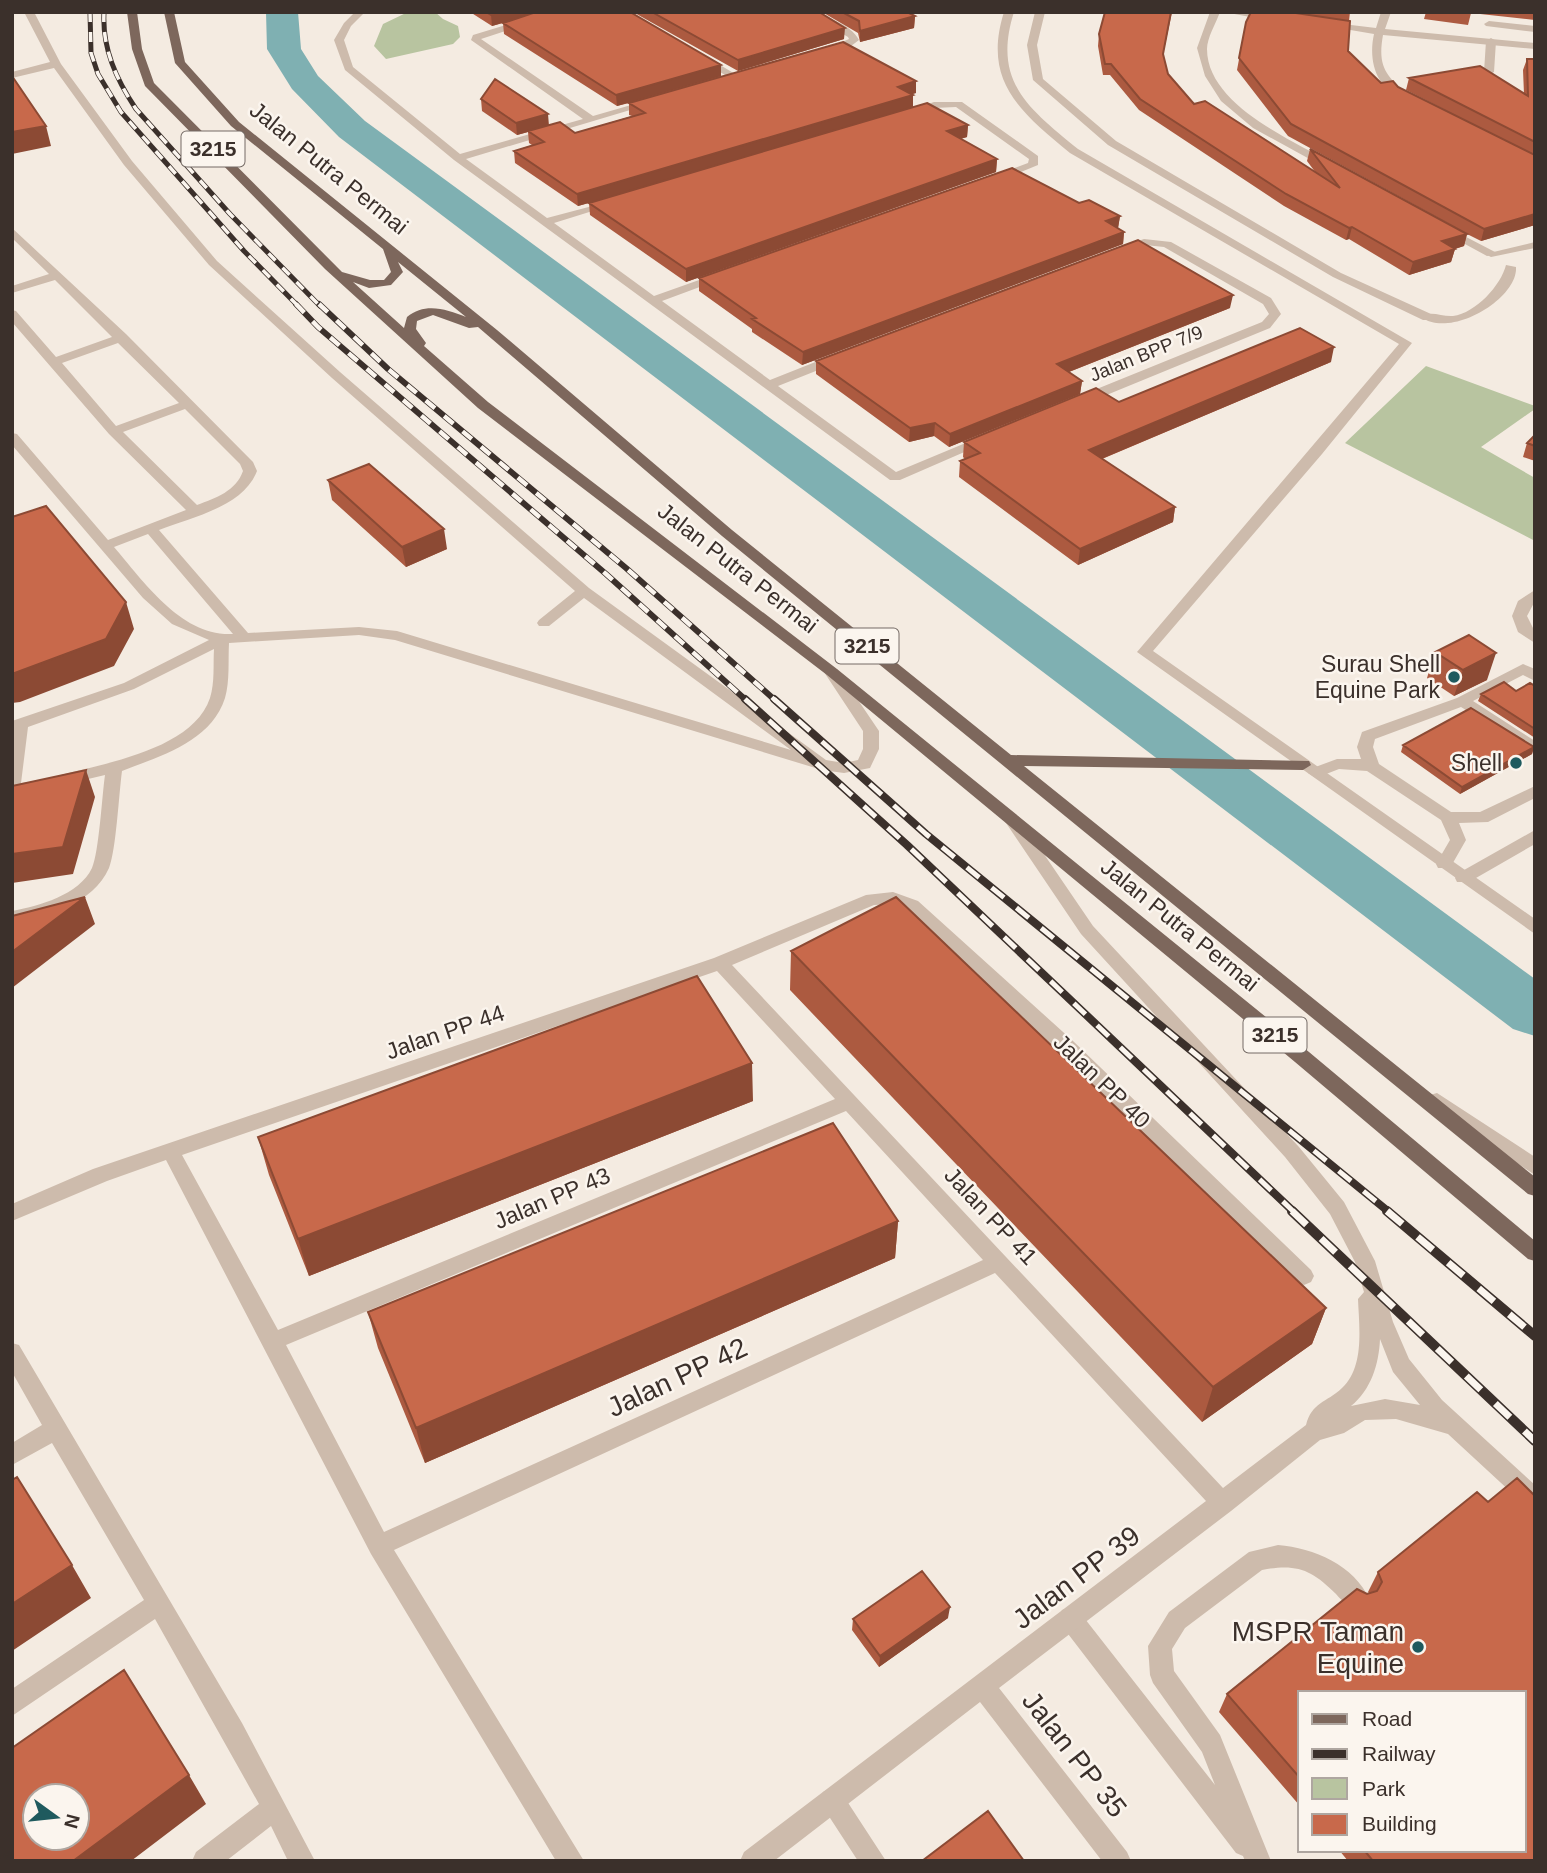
<svg xmlns="http://www.w3.org/2000/svg" width="1547" height="1873" font-family="Helvetica,sans-serif">
	<style>
		.green { fill: #b8c4a0 }
		.lines { fill: none; stroke-linecap: round; stroke-linejoin: round }
		.river { fill: #7fb0b2; fill-rule: evenodd }
		.service { fill: #cdbbac; fill-rule: evenodd }
		.minor { fill: #cdbbac; fill-rule: evenodd }
		.primary { fill: #7d675c; fill-rule: evenodd }
		.rail-far3-casing { stroke: #3b302b; stroke-width: 5 }
		.rail-far2-casing { stroke: #3b302b; stroke-width: 6 }
		.rail-far1-casing { stroke: #3b302b; stroke-width: 8 }
		.rail-casing { stroke: #3b302b; stroke-width: 10 }
		.rail-far3 { stroke: #fbf5ee; stroke-width: 3.5; stroke-dasharray: 10; stroke-linecap: butt }
		.rail-far2 { stroke: #fbf5ee; stroke-width: 4.5; stroke-dasharray: 12; stroke-linecap: butt }
		.rail-far1 { stroke: #fbf5ee; stroke-width: 5; stroke-dasharray: 16; stroke-linecap: butt }
		.rail { stroke: #fbf5ee; stroke-width: 7; stroke-dasharray: 20; stroke-linecap: butt }
		.wall { fill: #ac5a40 }
		.shaded-wall { fill: #8c4a34 }
		.building { fill: #c8694b; stroke: #8c4a34; stroke-width: 2; fill-rule: evenodd }
		.poi-dot { fill: #1f5a5e; stroke: #fbf5ee; stroke-width: 2.5 }
		.labels { text-anchor: middle; stroke-width: 5; stroke-linejoin: round; paint-order: stroke }
		.far-street-label { font-size: 19px; fill: #3b302b; stroke: #fbf5ee }
		.shield { fill: #fbf5ee; stroke: #756b66; stroke-width: 2 }
		.shield-label { font-size: 21px; font-weight: bold; fill: #3b302b }
		.street-label { font-size: 23px; fill: #3b302b; stroke: #fbf5ee }
		.poi-label { font-size: 23px; fill: #3b302b; stroke: #fbf5ee; text-anchor: end }
		.near-street-label { font-size: 28px; fill: #3b302b; stroke: #fbf5ee }
		.near-poi-label { font-size: 28px; fill: #3b302b; stroke: #fbf5ee; text-anchor: end }
	</style>
	<rect width="100%" height="100%" fill="#f4ebe1"/>
	<!-- green -->
	<path class="green" d="M408,12h27l8,7 15,7 2,11 -7,7 -67,15 -12,-13 9,-22z
		M1426,366l109,40v3l-54,38 54,31v63l-190,-98z"/>
	<g class="lines">
		<!-- river -->
		<path class="river" d="M266,12h32l3,37 17,27 47,45 1170,858v57l-22,-7 -1174,-892 -47,-48 -25,-40z"/>
		<!-- service -->
		<path class="service" d="M24,12h10l27,52 71,97 85,100 123,111 249,216 237,172 18,3 14,-3 5,-11v-18l-39,-59 3,-3h10l42,62v18l-9,19 -26,5 -22,-3 -427,-130 -36,-5 -130,8c-1,18 1,38 -4,55 -14,44 -65,58 -103,73 -3,22 -6,80 -13,97 -16,36 -62,49 -97,55v-12c27,-5 67,-16 80,-43 7,-16 10,-72 13,-93l-38,9 -8,-5 2,-4c45,-12 132,-26 149,-77 5,-16 3,-33 4,-49l-80,40 -106,38 -7,56 8,-1 8,5 -2,4 -23,5v-75l112,-38 85,-43 -37,-16 -29,-26 -131,-153v-12l5,1 91,106 78,-30 -77,-76 -97,-112v-12l4,1 40,46 56,-20 -57,-57 -43,13v-7l37,-12 -37,-36v-10l114,106 127,128 4,9c-14,36 -65,46 -98,59l89,103 111,-6 38,4 394,119 -207,-152 -35,28h-10l-2,-3 2,-3 36,-29 -243,-213 -123,-113 -85,-100 -70,-97 -42,10v-6l38,-10zM118,343l61,60 -63,23 -54,-63zM185,409l55,55 3,7c-7,20 -27,27 -46,34l-74,-73zM148,534l85,100c-51,3 -89,-52 -119,-87z
			M1491,38l5,3 -2,31 -5,3 -5,-3 2,-31z
			M1535,242v6l-44,9 -6,-3z
			M1506,265l10,2c2,32 -66,72 -95,50 9,-7 21,0 32,-1 23,-3 48,-31 53,-51z
			M1523,664l12,5v12l-12,-6 -50,26 62,40v12l-74,-46 -86,32 -2,8 6,17 72,48h29l55,-26v12l-47,24 -29,1 7,17 -16,28h-12l-2,-4 14,-24 -9,-20 -74,-49 -28,-2 -23,9 -8,-5 2,-4 27,-10h24l-4,-12 5,-15 95,-34z
			M1535,830v14l-66,38h-12l-2,-4 2,-4z
			M1437,1093l98,64v18l-105,-70 -2,-5 2,-5z
			M12,1343l7,2 223,378 73,138h-27l-17,-35 -45,35h-34l4,-9 63,-48 -104,-185 -143,97v-27l132,-89 -92,-157 -40,22v-22l30,-18 -30,-53z
			M1278,1545c36,3 76,20 92,55l-4,8 -8,3c-9,-3 -15,-9 -22,-17 -24,-24 -39,-31 -74,-24l-77,58 -13,21 2,22 46,64 51,126h-26l-2,-5 -7,-3 -174,-227 -4,-8 4,-8 8,-3 8,3 137,175 -13,-33 -49,-69 -3,-8 -2,-29 21,-34 80,-60z
			M832,1788l9,4 45,69h-28l-39,-60 4,-9z"/>
		<!-- minor -->
		<path class="minor" d="M355,12h10l-14,14 -7,14 9,27 107,87 123,-35 -112,-79 2,-5 75,-23h15l-82,27 112,77 59,-17 5,3 -191,57 81,59 68,-18v4l-61,19 100,73 62,-22h8v4l-62,23 108,79 63,-25h8v6l-63,25 118,86 84,-35h10l2,3 -92,40h-10l-436,-320 -109,-90 -11,-30 10,-17z
			M805,12c15,0 47,13 54,28l-12,9 -23,5v-4l25,-11 -1,-2z
			M1004,12h10c-22,69 14,96 64,137l334,194 -90,111 -169,197 382,268v15l-398,-282 262,-308 -329,-191c-49,-41 -88,-71 -66,-141z
			M1035,12h10l-8,33 6,34 73,62 225,132 90,41v6h-8l-90,-43 -225,-132 -75,-65 -6,-35z
			M1210,12h10c-4,11 -13,26 -13,37 0,55 84,91 125,114v4h-8l-71,-39 -32,-27 -16,-25 -8,-28z
			M1224,12h26l26,6 -5,3z
			M1381,12h10l-6,17 150,14v6l-152,-14c-6,34 4,40 26,62l-5,3c-28,-11 -36,-39 -30,-66l-53,-9 5,-3 50,6z
			M1489,21l46,5v6l-49,-6 -2,-2z
			M697,55h6l39,23 -8,2 -37,-21z
			M934,102h28l76,54v9l-37,15h-8v-4l35,-13 1,-4 -73,-52 -22,1 -25,7 -5,-3z
			M1445,226l50,26 2,2 -10,2 -46,-25 -2,-2z
			M1144,239l27,3 100,56 10,16 -11,14 -183,75h-10v-6l185,-75 7,-8 -6,-10 -99,-57 -19,-2 -24,7 -6,-3z
			M1535,590v11l-8,15 8,16v11l-17,-11 -6,-16 6,-15z
			M1012,814l6,2 75,110 206,221 45,55 31,59 18,61 16,37 33,41 93,85v25l-8,-3 -79,-73 -52,-15 -31,1 -21,13 -24,7 -89,71 -232,177 128,164 4,9h-29l-122,-159 -206,159h-34l4,-9 462,-351 -211,-228 -601,277 190,311h-28l-185,-307 -205,-394 -59,21 -95,40v-17l81,-35 621,-211 152,-63 27,-3 25,9 155,140 238,229 3,6 -3,6 -7,3 -7,-3 -238,-231 -153,-142 -14,-5 -18,1 -142,60 491,523 83,-63c6,-23 20,-22 36,-37 23,-21 17,-62 16,-89l6,-7 -9,-30 -25,-48 -45,-57 -204,-223 -77,-114zM717,971l118,128 -557,231 -96,-175zM846,1111l137,149 -599,272 -98,-187zM1380,1339l13,33 27,33 -35,-6 -34,7c20,-16 28,-42 29,-67z"/>
		<!-- primary -->
		<path class="primary" d="M127,12h10l5,37 12,34 188,189 28,8h14l7,-8 -8,-23 -152,-123 -56,-63 -11,-51h10l11,50 54,60 258,208 235,200 279,225 298,6 2,4 -8,5 -279,-4 511,411v19l-7,-2 -806,-658 -244,-209 -9,1 -36,-13 -16,6 -1,8 10,14 -2,3 64,56 349,267 472,383 226,189v20l-7,-2 -233,-197 -468,-387 -349,-267 -153,-139 -180,-183 -13,-37zM398,262l68,55c-20,-8 -41,-15 -59,0l-3,11 -51,-46 16,6 22,-3 12,-13z"/>
		<!-- rail-far3 casing -->
		<g class="rail-far3-casing">
			<path id="rail-far3" d="M90,12l1,41 7,21 23,38 123,139 54,55
				M104,12c-2,36 12,67 32,97l94,105 90,92"/>
		</g>
		<!-- rail-far2 casing -->
		<g class="rail-far2-casing">
			<path id="rail-far2" d="M296,304l22,23 288,247 141,127
				M319,304l69,65 238,199 150,133"/>
		</g>
		<!-- rail-far1 casing -->
		<g class="rail-far1-casing">
			<path id="rail-far1" d="M745,699l162,146 387,367
				M774,699l152,135 463,378"/>
		</g>
		<!-- rail casing -->
		<g class="rail-casing">
			<path id="rail" d="M1292,1211l243,230
				M1387,1211l148,125"/>
		</g>
		<!-- rail-far3 -->
		<use href="#rail-far3" class="rail-far3"/>
		<!-- rail-far2 -->
		<use href="#rail-far2" class="rail-far2"/>
		<!-- rail-far1 -->
		<use href="#rail-far1" class="rail-far1"/>
		<!-- rail -->
		<use href="#rail" class="rail"/>
	</g>
	<!-- wall -->
	<path class="wall" d="M470,12h160l91,53v11l195,5v12l-5,1 2,13 55,18 -1,12 -7,2 37,20 -1,13 -310,110 -96,-67 -1,-12 -11,3 -63,-43 -1,-12 18,-6 -3,-2 -1,-11 -11,3 -35,-24 -1,-12 68,27 26,7 57,-17 -3,-1v-12l-12,3 -113,-72 -1,-11 -11,3z
		M633,12h186l25,27 -106,32z
		M822,12h85l8,4 -1,12 -54,14 -2,-9z
		M1105,12h67l-9,43 5,19 26,30 122,69 -9,-12 3,-12 156,84 -178,-97 -51,-66 9,-48 5,-10h99l-1,9 -1,30 33,32 17,4 67,33 -59,-30 3,-12 115,16 -1,-24 4,-11h8v166l-54,16 -14,-7 -3,12 -9,3 -4,13 -42,13 -60,-36 -3,1 -62,-34 -145,-96 -29,-35h-7l-5,-29 1,-12z
		M1426,12h109v8l-64,-7 -3,12 -44,-6z
		M1079,203l41,13 -2,12 6,4 -1,12 -321,121 -50,-33v-3l-53,-38v-13z
		M1230,308l-161,64 13,9 -2,13 -131,53 -15,-11 -25,6 -93,-68v-13z
		M1331,362l-229,97 73,48 -2,15 -95,43 -119,-88 1,-16 5,-2 -2,-2 1,-15 155,-40z
		M1535,435v26l-12,-4 4,-14z
		M328,480l119,69 -41,18 -74,-67z
		M1435,652l52,28 -33,16 -27,-18z
		M1535,686v52l-57,-37 3,-7 35,-3z
		M1403,745l131,2 -2,7 -72,40 -59,-42z
		M791,951l535,357 -14,36 -110,78 -412,-432z
		M753,1101l-444,175 -40,-101 -11,-38z
		M898,1221l-3,37 -470,205 -47,-115 -10,-36z
		M1378,1572l157,289h-187l-9,-11h185l-224,-157v113l-81,-94 8,-18 142,-101 -1,-1z
		M948,1618l-69,49 -27,-37 1,-11z"/>
	<!-- shaded-wall -->
	<path class="shaded-wall" d="M501,12h37l-46,14 -1,-11z
		M915,16l-1,12 -54,14v-11z
		M845,28l-1,11 -106,32v-11z
		M721,65v11l-104,30 -1,-11z
		M916,81v12l-19,6 1,-12z
		M913,95v12l-335,99 -1,-12z
		M548,114l1,12 -32,9 -1,-12z
		M968,125l-1,12 -21,6 1,-12z
		M46,126l5,20 -39,8v-22z
		M997,159l-1,13 -310,110v-13z
		M1535,214v11l-54,16 3,-12z
		M1120,216l-2,12 -12,-7z
		M1352,227l-3,12 -3,1 3,-12z
		M1124,232l-1,12 -321,121 1,-13z
		M1467,234l-3,12 -26,8 4,-13z
		M1455,249l-4,13 -42,13 4,-13z
		M1233,295l-3,13 -174,69 1,-13z
		M1334,347l-3,15 -244,103 2,-15z
		M1082,381l-2,13 -131,53 1,-13z
		M935,423l-1,13 -25,6 1,-14z
		M1175,507l-2,15 -95,43 2,-16z
		M444,529l3,20 -41,18 -4,-20z
		M126,602l8,27 -20,37 -94,36 -8,1v-29z
		M1496,653l-9,27 -33,16 9,-26z
		M1534,747l-2,7 -72,40 2,-7z
		M86,770l9,27 -22,77 -61,9v-29z
		M85,897l10,27 -83,64v-36z
		M752,1063l1,38 -444,175 -11,-37z
		M898,1221l-3,37 -470,205 -9,-35z
		M1326,1308l-14,36 -110,78 11,-35z
		M72,1565l19,33 -79,53v-47z
		M950,1607l-2,11 -69,49 1,-11z
		M189,1775l17,29 -75,57h-58z"/>
	<!-- building -->
	<path class="building" d="M486,12h15l-10,3z
		M536,12h94l91,53 -105,30 -113,-72z
		M652,12h167l26,16 -107,32z
		M842,12h65l8,4 -55,15 -1,-10z
		M1105,12h66l-8,42 5,20 26,30 11,-3 135,87 -30,-39 157,85 -25,7 13,8 -42,13 -61,-35 -3,1 -63,-34 -146,-95 -29,-35h-6l-6,-30z
		M1251,12h38l61,9 -2,30 33,32 12,-2 5,6 137,68v59l-51,15 -193,-105 -52,-66 7,-36z
		M843,42l73,39 -18,6 15,8 -336,99 -63,-43 30,-9 -16,-11 32,-9 15,11 70,-20 -16,-10z
		M1527,59h8v83l-126,-64 71,-12 48,30z
		M12,76l34,50 -34,6z
		M495,79l53,35 -32,9 -35,-24z
		M927,103l41,22 -21,6 50,28 -311,110 -97,-66z
		M1012,168l67,35 10,-3 31,16 -14,5 18,11 -321,120 -51,-33 4,-1 -57,-40z
		M1138,240l95,55 -176,69 25,17 -132,53 -15,-11 -25,5 -94,-67z
		M1300,328l34,19 -245,103 86,57 -95,42 -120,-88 20,-8 -16,-11 132,-54 23,14z
		M1535,435v11l-8,-3z
		M369,464l75,65 -42,18 -74,-67z
		M46,506l80,96 -20,37 -94,35v-157z
		M1469,635l27,18 -33,17 -28,-18z
		M1504,682l12,9 14,-8 5,3v43l-54,-35z
		M1471,708l63,39 -72,40 -59,-42z
		M86,770l-23,77 -51,7v-68z
		M85,897l-73,55v-36z
		M896,897l430,411 -113,79 -422,-436z
		M697,976l55,87 -454,176 -40,-102z
		M833,1123l65,98 -482,207 -48,-116z
		M17,1477l55,88 -60,39v-124z
		M1517,1478l18,18v365h-162l-9,-11h160v-157h-224v85l-73,-84 130,-105 10,5 10,-3 5,-9 -4,-10 99,-80 11,10z
		M922,1571l28,36 -70,49 -27,-37z
		M124,1670l65,105 -116,86h-61v-113zM35,1796h42v42h-42z
		M988,1811l36,50h-102z"/>
	<!-- markers -->
	<g class="poi-dot">
		<circle cx="1454" cy="677" r="7"/>
		<circle cx="1516" cy="763" r="7"/>
		<circle cx="1418" cy="1647" r="7"/>
	</g>
	<g class="labels">
		<!-- far-street labels -->
		<g class="far-street-label">
			<text transform="translate(1146 353) rotate(-22)" y="7">Jalan BPP 7/9</text>
		</g>
		<!-- shield labels -->
		<g class="shield">
			<rect x="181.5" y="131.5" width="63" height="35" rx="5"/>
			<rect x="835.5" y="628.5" width="63" height="35" rx="5"/>
			<rect x="1243.5" y="1017.5" width="63" height="35" rx="5"/>
		</g>
		<g class="shield-label">
			<text x="213" y="156">3215</text>
			<text x="867" y="653">3215</text>
			<text x="1275" y="1042">3215</text>
		</g>
		<!-- street labels -->
		<g class="street-label">
			<text transform="translate(329 168) rotate(39)" y="8">Jalan Putra Permai</text>
			<text transform="translate(738 568) rotate(38)" y="8">Jalan Putra Permai</text>
			<text transform="translate(1180 925) rotate(39)" y="8">Jalan Putra Permai</text>
			<text transform="translate(445 1032) rotate(-19)" y="8">Jalan PP 44</text>
			<text transform="translate(1102 1081) rotate(44)" y="8">Jalan PP 40</text>
			<text transform="translate(552 1198) rotate(-23)" y="8">Jalan PP 43</text>
			<text transform="translate(991 1216) rotate(47)" y="8">Jalan PP 41</text>
		</g>
		<!-- poi labels -->
		<g class="poi-label">
			<text x="1440" y="672">Surau Shell<tspan x="1440" dy="26">Equine Park</tspan></text>
			<text x="1502" y="771">Shell</text>
		</g>
		<!-- near-street labels -->
		<g class="near-street-label">
			<text transform="translate(677 1377) rotate(-25)" y="10">Jalan PP 42</text>
			<text transform="translate(1076 1577) rotate(-37)" y="10">Jalan PP 39</text>
			<text transform="translate(1075 1754) rotate(52)" y="10">Jalan PP 35</text>
		</g>
		<!-- near-poi labels -->
		<g class="near-poi-label">
			<text x="1404" y="1641">MSPR Taman<tspan x="1404" dy="32">Equine</tspan></text>
		</g>
	</g>
	<!-- border -->
	<rect width="1547" height="1873" fill="none" stroke="#3b302b" stroke-width="28"/>
	<!-- legend -->
	<rect x="1298" y="1691" width="228" height="161" fill="#fbf5ee" stroke="#aea6a0" stroke-width="2"/>
	<rect x="1312" y="1714" width="35" height="10" fill="#7d675c" stroke="#aea6a0" stroke-width="2"/>
	<text x="1362" y="1726" font-size="21" fill="#3b302b">Road</text>
	<rect x="1312" y="1749" width="35" height="10" fill="#3b302b" stroke="#aea6a0" stroke-width="2"/>
	<text x="1362" y="1761" font-size="21" fill="#3b302b">Railway</text>
	<rect x="1312" y="1778" width="35" height="21" fill="#b8c4a0" stroke="#aea6a0" stroke-width="2"/>
	<text x="1362" y="1796" font-size="21" fill="#3b302b">Park</text>
	<rect x="1312" y="1814" width="35" height="21" fill="#c8694b" stroke="#aea6a0" stroke-width="2"/>
	<text x="1362" y="1831" font-size="21" fill="#3b302b">Building</text>
	<!-- north arrow -->
	<g transform="translate(56 1817) rotate(105)"><circle r="33" fill="#fbf5ee" stroke="#aea6a0" stroke-width="2"/>
	<path d="M0-5L12 26L0 18L-12 26Z" fill="#1f5a5e"/>
	<text y="-10" font-size="19" font-weight="bold" text-anchor="middle" fill="#3b302b">N</text>
	</g>
</svg>
